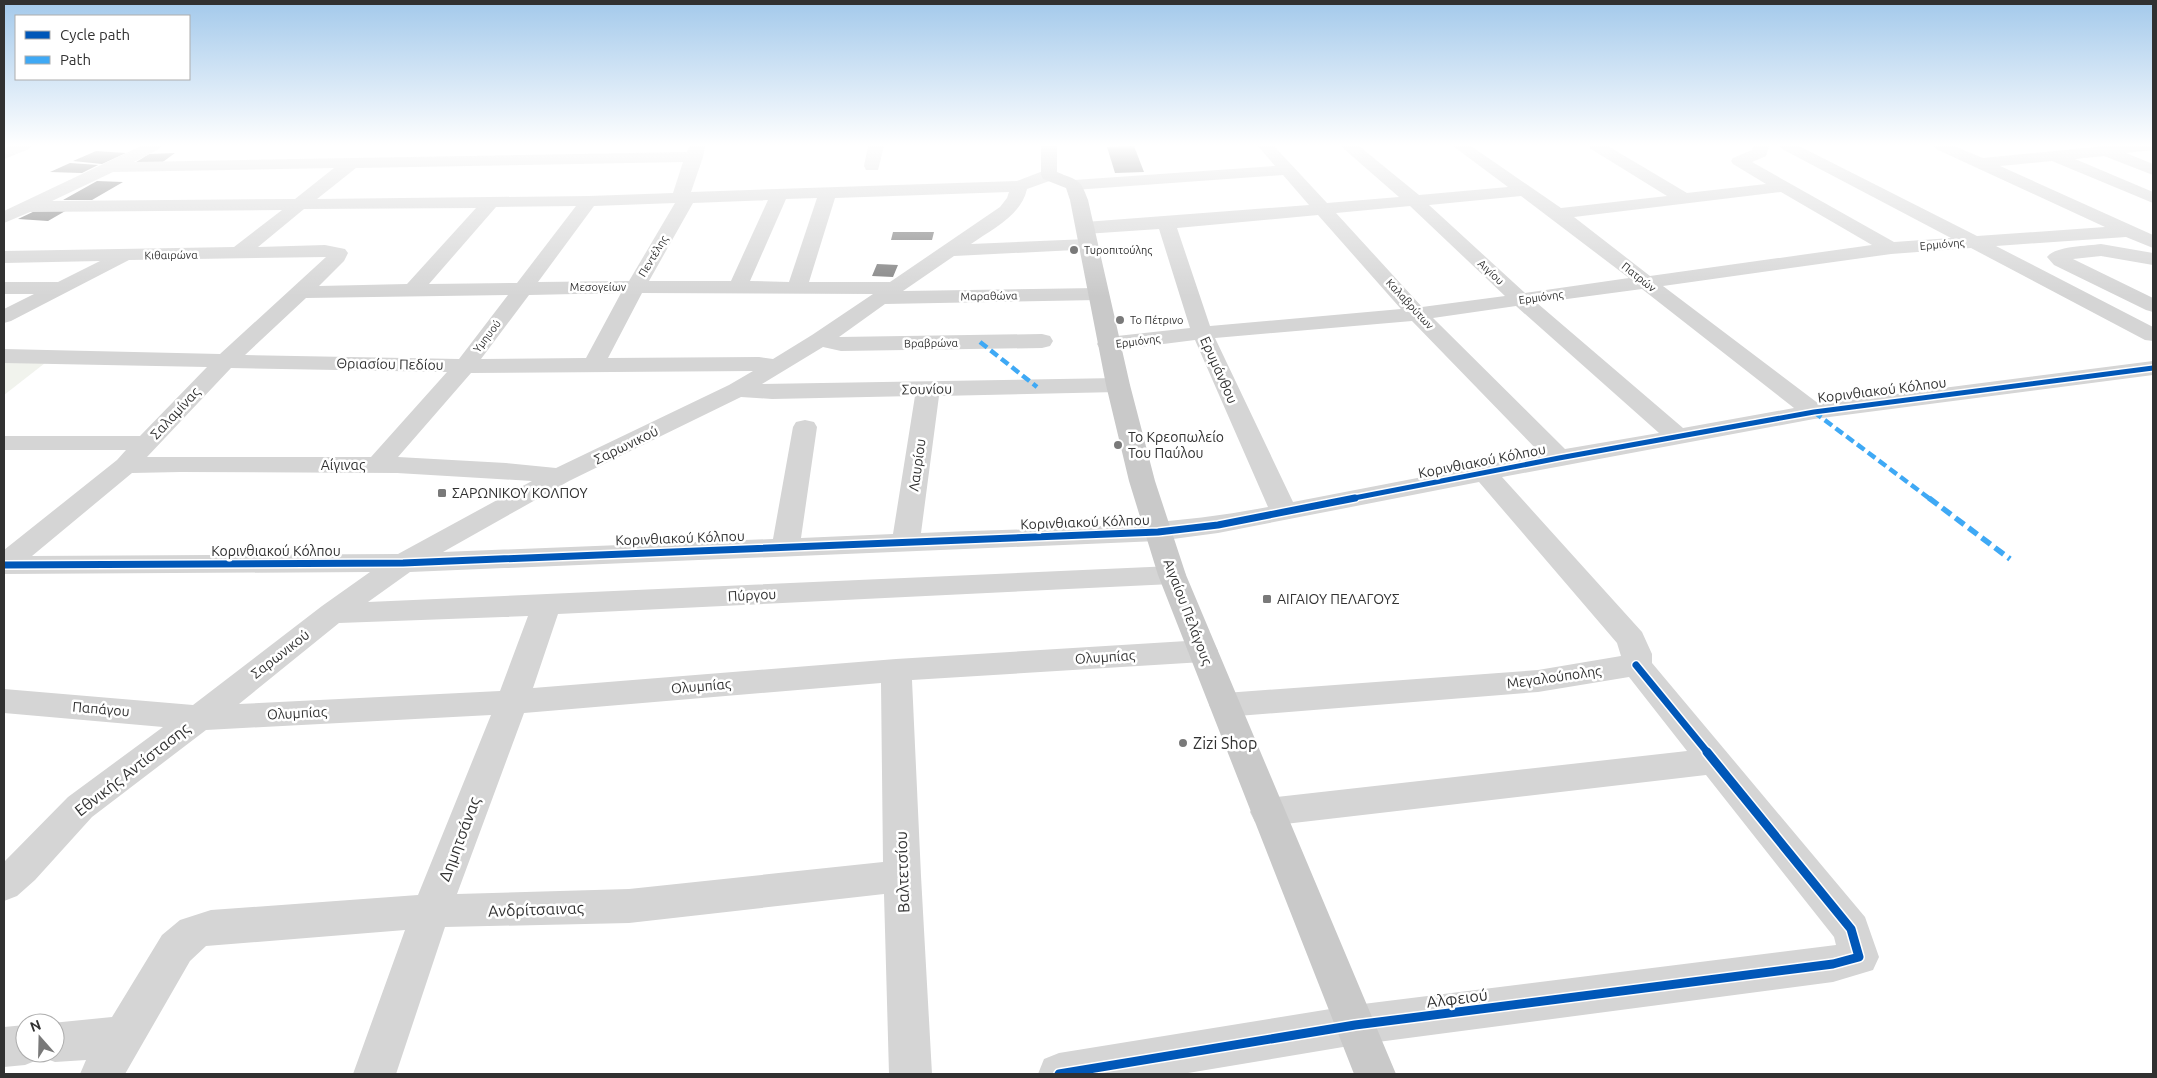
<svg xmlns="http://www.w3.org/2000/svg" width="2157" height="1078" font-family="Ubuntu,sans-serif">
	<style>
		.green { fill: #f1f3ed }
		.building { fill: #808080 }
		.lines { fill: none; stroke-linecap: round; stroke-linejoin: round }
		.minor { fill: #d5d5d5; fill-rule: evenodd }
		.major { fill: #c9c9c9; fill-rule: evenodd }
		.quiet-far1 { stroke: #3fa9f5; stroke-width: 4.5; stroke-dasharray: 9 4.5; stroke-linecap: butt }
		.quiet { stroke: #3fa9f5; stroke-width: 5.5; stroke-dasharray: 11 5.5; stroke-linecap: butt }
		.cycleway-far2-casing { stroke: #fff; stroke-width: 8 }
		.cycleway-far1-casing { stroke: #fff; stroke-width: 10 }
		.cycleway-casing { stroke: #fff; stroke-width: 12 }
		.cycleway-far2 { stroke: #0057b8; stroke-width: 5 }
		.cycleway-far1 { stroke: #0057b8; stroke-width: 7 }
		.cycleway { stroke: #0057b8; stroke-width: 9 }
		.poi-dot { fill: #797979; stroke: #fff; stroke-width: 2 }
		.labels { text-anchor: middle; stroke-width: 5; stroke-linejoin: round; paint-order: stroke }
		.far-street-label { font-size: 11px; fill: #313131; stroke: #fff }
		.far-poi-label { font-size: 11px; fill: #313131; stroke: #fff; text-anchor: start }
		.street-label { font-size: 14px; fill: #313131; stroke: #fff }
		.poi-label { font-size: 14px; fill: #313131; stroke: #fff; text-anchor: start }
		.near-poi-label { font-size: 16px; fill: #313131; stroke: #fff; text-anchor: start }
		.near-street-label { font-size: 16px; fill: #313131; stroke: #fff }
	</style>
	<rect width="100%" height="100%" fill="#fff"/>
	<!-- green -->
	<path class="green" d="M4,362l41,1 -41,32z"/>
	<!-- building -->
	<path class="building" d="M1134,146l10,26 -29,1 -8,-26z
		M96,151l30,2 -24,11 -29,-3z
		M175,153l-15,11h-27l16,-10z
		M70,163l28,2 -16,8 -32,-1z
		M97,181l26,1 -31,18h-29z
		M37,210h30l-19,11 -30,-2z
		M893,232h41l-2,8h-41z
		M877,264l21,1 -5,12 -21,-1z"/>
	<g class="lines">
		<!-- minor -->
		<path class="minor" d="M10,146h21l-2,3 -25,10v-11z
			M141,146h20l-2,3 -25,13 553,-10 2,-6h16l-2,11 -12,35 326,-11 26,-10h12l2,4 -2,4 -28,10c-6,27 -35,40 -56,55l117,-5 7,2 2,4 -2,4 -141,7 -51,35 195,-3 7,2 3,4 -3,4 -7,2 -213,4 -46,33 203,-3 8,2 3,5 -3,5 -8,2 -201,3 -18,-4 -61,37 356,-6 8,2 4,5 -4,5 -8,2 -179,4 -18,137c116,-5 233,-4 347,-26l-73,-167 -87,11 -8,-2 -3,-5 3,-5 8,-2 82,-9 -31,-99 -74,5 -7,-2 -2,-4 2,-4 7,-2 224,-17 -26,-30 -209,15 -6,-1 -3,-4 3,-4 6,-1 201,-14 -17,-20h16l53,57 72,-6 -55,-48 -2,-3h17l60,49 89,-8 -55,-41h18l90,62 106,-12 -76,-47 -2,-3h19l79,47 79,-9 -33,-20 -2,-3 2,-3 19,-8 1,-4h16l-3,10 -14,6 142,80 57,-4 -169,-89 -2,-3h19l178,90 128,-9 -169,-78 -2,-3h20l29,12 123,-12h47v4l-27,3 27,11v11l-49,-19 -29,3 78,33v11l-101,-42 -52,5 153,69v13l-27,-11 -130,9 157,81v14l-8,-1 -174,-92 -80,6 -228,32 156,118 334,-43v14l-339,44 -312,58 140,155 10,22v9l213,254 14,40 -6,13 -40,12 -478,63 -173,29h-144l6,-15 15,-6 296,-48 481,-60 -2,-8 -128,-162 -438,51 -13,-4 -5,-10 5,-10 13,-4 419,-47 -58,-74 -91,15 -313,25 -11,-4 -5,-8 5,-8 11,-4 313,-23 83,-14 -4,-13 -138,-161 -261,51 -60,8 -748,31 -42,30 804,-36 10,2 4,7 -4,7 -10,2 -614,30 -25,74 363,-29 307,-19 11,3 4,8 -4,8 -11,3 -291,18 9,196 11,198h-43l-5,-180 -255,29 -184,4 -49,147h-43l52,-144 -199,16 -16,15 -65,113h-45l6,-14 -31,2 -14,-5 -1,2 -15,6 -21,2v-40l21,-2v28h30v-30h-3l60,-6 50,-82 18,-15 31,-10 207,-15 73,-180 -285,15 -114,87 -57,63 -18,16 -13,5v-39l64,-65 95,-70 -159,-14v-24l189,16 129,-99 48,-34 -366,2v-24l113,-90 9,-10h-122v-14h136l67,-69 -203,-4v-14l216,5 106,-97 -197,3 -118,61 -7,2v-14l30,-15h-30v-12h54l42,-21 -96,2v-12l230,-4 48,-37 -252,2 -26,11v-12zM683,162l-10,31 -84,3 -272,3 39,-31zM334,168l-39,31 -243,2 61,-29zM1009,192l-2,6 -7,9 -110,75h-81l26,-84zM1781,192l91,53 -222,31 -76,-59zM1521,196l108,82 -104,15 -96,-88zM817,198l-28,84 -39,-1 36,-82zM768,200l-37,81h-82l44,-78zM675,203l-46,78 -91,1 56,-76zM576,206l-59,77 -88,1 67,-77zM1410,206l95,90 -83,11 -86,-94zM476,208l-69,76 -88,2 25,-25 4,-8 -3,-4 -20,-4 -67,2 46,-38zM1318,215l83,94 -191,17 -33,-98zM1642,289l152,119 -111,20 -146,-125zM621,293l-35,65 -105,1 48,-64zM642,293l231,1 -61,41 -39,24 -14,-2 -151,1zM508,295l-49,64 -214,-4 61,-57zM1516,306l143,127 -94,16 -132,-131zM1412,321l129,133 -248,48 -78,-164zM231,368l216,4 -76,85h-224zM753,371l-24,14 -173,83 -50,-5 -108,-6 73,-84zM915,396l-22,138 -92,4 16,-111 -3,-5 -9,-2 -9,2 -3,5 -20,112 -330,13 126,-71 172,-84 31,2zM180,472l217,1 135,8 -134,73 -366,2 100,-83zM528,616l-28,75 -261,13 100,-81zM881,683l2,179 -254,27 -172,5 67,-181z
			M868,146h16l-6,24h-12l-2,-4z
			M2101,244l52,9v12l-52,-9 -28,3 80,39v14l-7,-2 -92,-45 -7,-8c8,-11 40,-11 54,-13z"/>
		<!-- major -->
		<path class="major" d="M1041,146h16v26c21,9 23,6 31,28l42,185 25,96 31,94 210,499h-42l-196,-499 -29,-94 -23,-96 -36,-185 -4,-12 -23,-9 -2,-4z"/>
		<!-- quiet-far1 -->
		<path class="quiet-far1" d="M980,342l57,45
			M1814,412l116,87"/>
		<!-- quiet -->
		<path class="quiet" d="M1929,498l81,61"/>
		<!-- cycleway-far2 casing -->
		<g class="cycleway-far2-casing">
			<path id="cycleway-far2" d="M1349,499l210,-41 255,-46 339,-44"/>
		</g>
		<!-- cycleway-far1 casing -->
		<g class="cycleway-far1-casing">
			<path id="cycleway-far1" d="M4,565l399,-2 755,-31 60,-7 137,-27
				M1636,665l72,88"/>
		</g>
		<!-- cycleway casing -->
		<g class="cycleway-casing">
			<path id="cycleway" d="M1059,1074l296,-49 478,-61 26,-7 -8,-28 -144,-177"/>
		</g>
		<!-- cycleway-far2 -->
		<use href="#cycleway-far2" class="cycleway-far2"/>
		<!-- cycleway-far1 -->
		<use href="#cycleway-far1" class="cycleway-far1"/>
		<!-- cycleway -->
		<use href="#cycleway" class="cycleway"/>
	</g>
	<!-- sky -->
	<linearGradient id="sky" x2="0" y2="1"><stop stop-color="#a3c9eb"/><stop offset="0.49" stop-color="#fff"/><stop offset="1" stop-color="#fff" stop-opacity="0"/></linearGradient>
	<rect width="2157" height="296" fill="url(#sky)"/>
	<!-- markers -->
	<g class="poi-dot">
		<circle cx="1074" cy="250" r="5"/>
		<circle cx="1120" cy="320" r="5"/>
		<circle cx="1118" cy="445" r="5"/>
		<rect x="437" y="488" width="10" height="10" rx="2.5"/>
		<rect x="1262" y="594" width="10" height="10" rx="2.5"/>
		<circle cx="1183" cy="743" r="5"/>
	</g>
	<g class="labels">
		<!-- far-street labels -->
		<g class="far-street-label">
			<text transform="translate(1942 244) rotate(-5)" y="4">Ερμιόνης</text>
			<text transform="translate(171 255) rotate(-1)" y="4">Κιθαιρώνα</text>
			<text transform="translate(653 256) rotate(-59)" y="4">Πεντέλης</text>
			<text transform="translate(1491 272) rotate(43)" y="4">Αιγίου</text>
			<text transform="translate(1639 277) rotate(38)" y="4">Πατρών</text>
			<text x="598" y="291">Μεσογείων</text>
			<text transform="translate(989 296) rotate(-1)" y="4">Μαραθώνα</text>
			<text transform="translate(1541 297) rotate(-8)" y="4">Ερμιόνης</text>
			<text transform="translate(1410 304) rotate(47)" y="4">Καλαβρύτων</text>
			<text transform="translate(487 336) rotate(-53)" y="4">Υμηυού</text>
			<text transform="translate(1138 341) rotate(-7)" y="4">Ερμιόνης</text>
			<text transform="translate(931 343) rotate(-1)" y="4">Βραβρώνα</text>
		</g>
		<!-- far-poi labels -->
		<g class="far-poi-label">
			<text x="1084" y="254">Τυροπιτούλης</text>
			<text x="1130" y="324">Το Πέτρινο</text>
		</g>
		<!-- street labels -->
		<g class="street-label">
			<text transform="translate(390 364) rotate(1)" y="5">Θριασίου Πεδίου</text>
			<text transform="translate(1219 370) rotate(66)" y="5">Ερυμάνθου</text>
			<text transform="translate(927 389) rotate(-1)" y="5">Σουνίου</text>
			<text transform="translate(1882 390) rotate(-7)" y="5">Κορινθιακού Κόλπου</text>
			<text transform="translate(175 413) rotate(-47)" y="5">Σαλαμίνας</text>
			<text transform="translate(626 445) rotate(-26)" y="5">Σαρωνικού</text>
			<text transform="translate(1482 461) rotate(-11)" y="5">Κορινθιακού Κόλπου</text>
			<text x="343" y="470">Αίγινας</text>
			<text transform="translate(917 465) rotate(-82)" y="5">Λαυρίου</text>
			<text transform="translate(1085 522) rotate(-2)" y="5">Κορινθιακού Κόλπου</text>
			<text transform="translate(680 538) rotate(-2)" y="5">Κορινθιακού Κόλπου</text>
			<text x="276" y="556">Κορινθιακού Κόλπου</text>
			<text transform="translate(752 595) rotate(-3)" y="5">Πύργου</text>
			<text transform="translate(1188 612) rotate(69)" y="5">Αιγαίου Πελάγους</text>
			<text transform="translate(280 654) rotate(-38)" y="5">Σαρωνικού</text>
			<text transform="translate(1105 657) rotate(-4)" y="5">Ολυμπίας</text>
			<text transform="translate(1554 677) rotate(-8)" y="5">Μεγαλούπολης</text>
			<text transform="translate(701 686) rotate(-5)" y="5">Ολυμπίας</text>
			<text transform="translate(101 709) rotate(5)" y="5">Παπάγου</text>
			<text transform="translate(297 713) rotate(-3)" y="5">Ολυμπίας</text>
		</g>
		<!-- poi labels -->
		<g class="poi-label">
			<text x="1128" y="442">Το Κρεοπωλείο<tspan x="1128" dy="16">Του Παύλου</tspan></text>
			<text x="452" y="498">ΣΑΡΩΝΙΚΟΥ ΚΟΛΠΟΥ</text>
			<text x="1277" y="604">ΑΙΓΑΙΟΥ ΠΕΛΑΓΟΥΣ</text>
		</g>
		<!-- near-poi labels -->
		<g class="near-poi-label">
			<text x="1193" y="749">Zizi Shop</text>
		</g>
		<!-- near-street labels -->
		<g class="near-street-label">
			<text transform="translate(132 769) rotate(-38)" y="6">Εθνικής Αντίστασης</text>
			<text transform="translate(459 839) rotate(-69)" y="6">Δημητσάνας</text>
			<text transform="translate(902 872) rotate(-92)" y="6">Βαλτετσίου</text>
			<text transform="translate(536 909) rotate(-2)" y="6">Ανδρίτσαινας</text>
			<text transform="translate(1457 998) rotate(-7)" y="6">Αλφειού</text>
		</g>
	</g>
	<!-- border -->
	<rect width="2157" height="1078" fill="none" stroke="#313131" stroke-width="10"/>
	<!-- legend -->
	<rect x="15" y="15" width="175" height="65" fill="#ffffff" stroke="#adadad"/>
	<rect x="25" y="31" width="25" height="8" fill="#0057b8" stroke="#adadad"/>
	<text x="60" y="40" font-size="15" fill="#313131">Cycle path</text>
	<rect x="25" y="56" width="25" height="8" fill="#3fa9f5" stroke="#adadad"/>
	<text x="60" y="65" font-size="15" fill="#313131">Path</text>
	<!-- north arrow -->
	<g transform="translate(40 1038) rotate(340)"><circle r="24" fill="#ffffff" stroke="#adadad"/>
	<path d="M0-4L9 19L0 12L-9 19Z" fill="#797979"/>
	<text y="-8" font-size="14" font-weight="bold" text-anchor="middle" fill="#313131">N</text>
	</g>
</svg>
